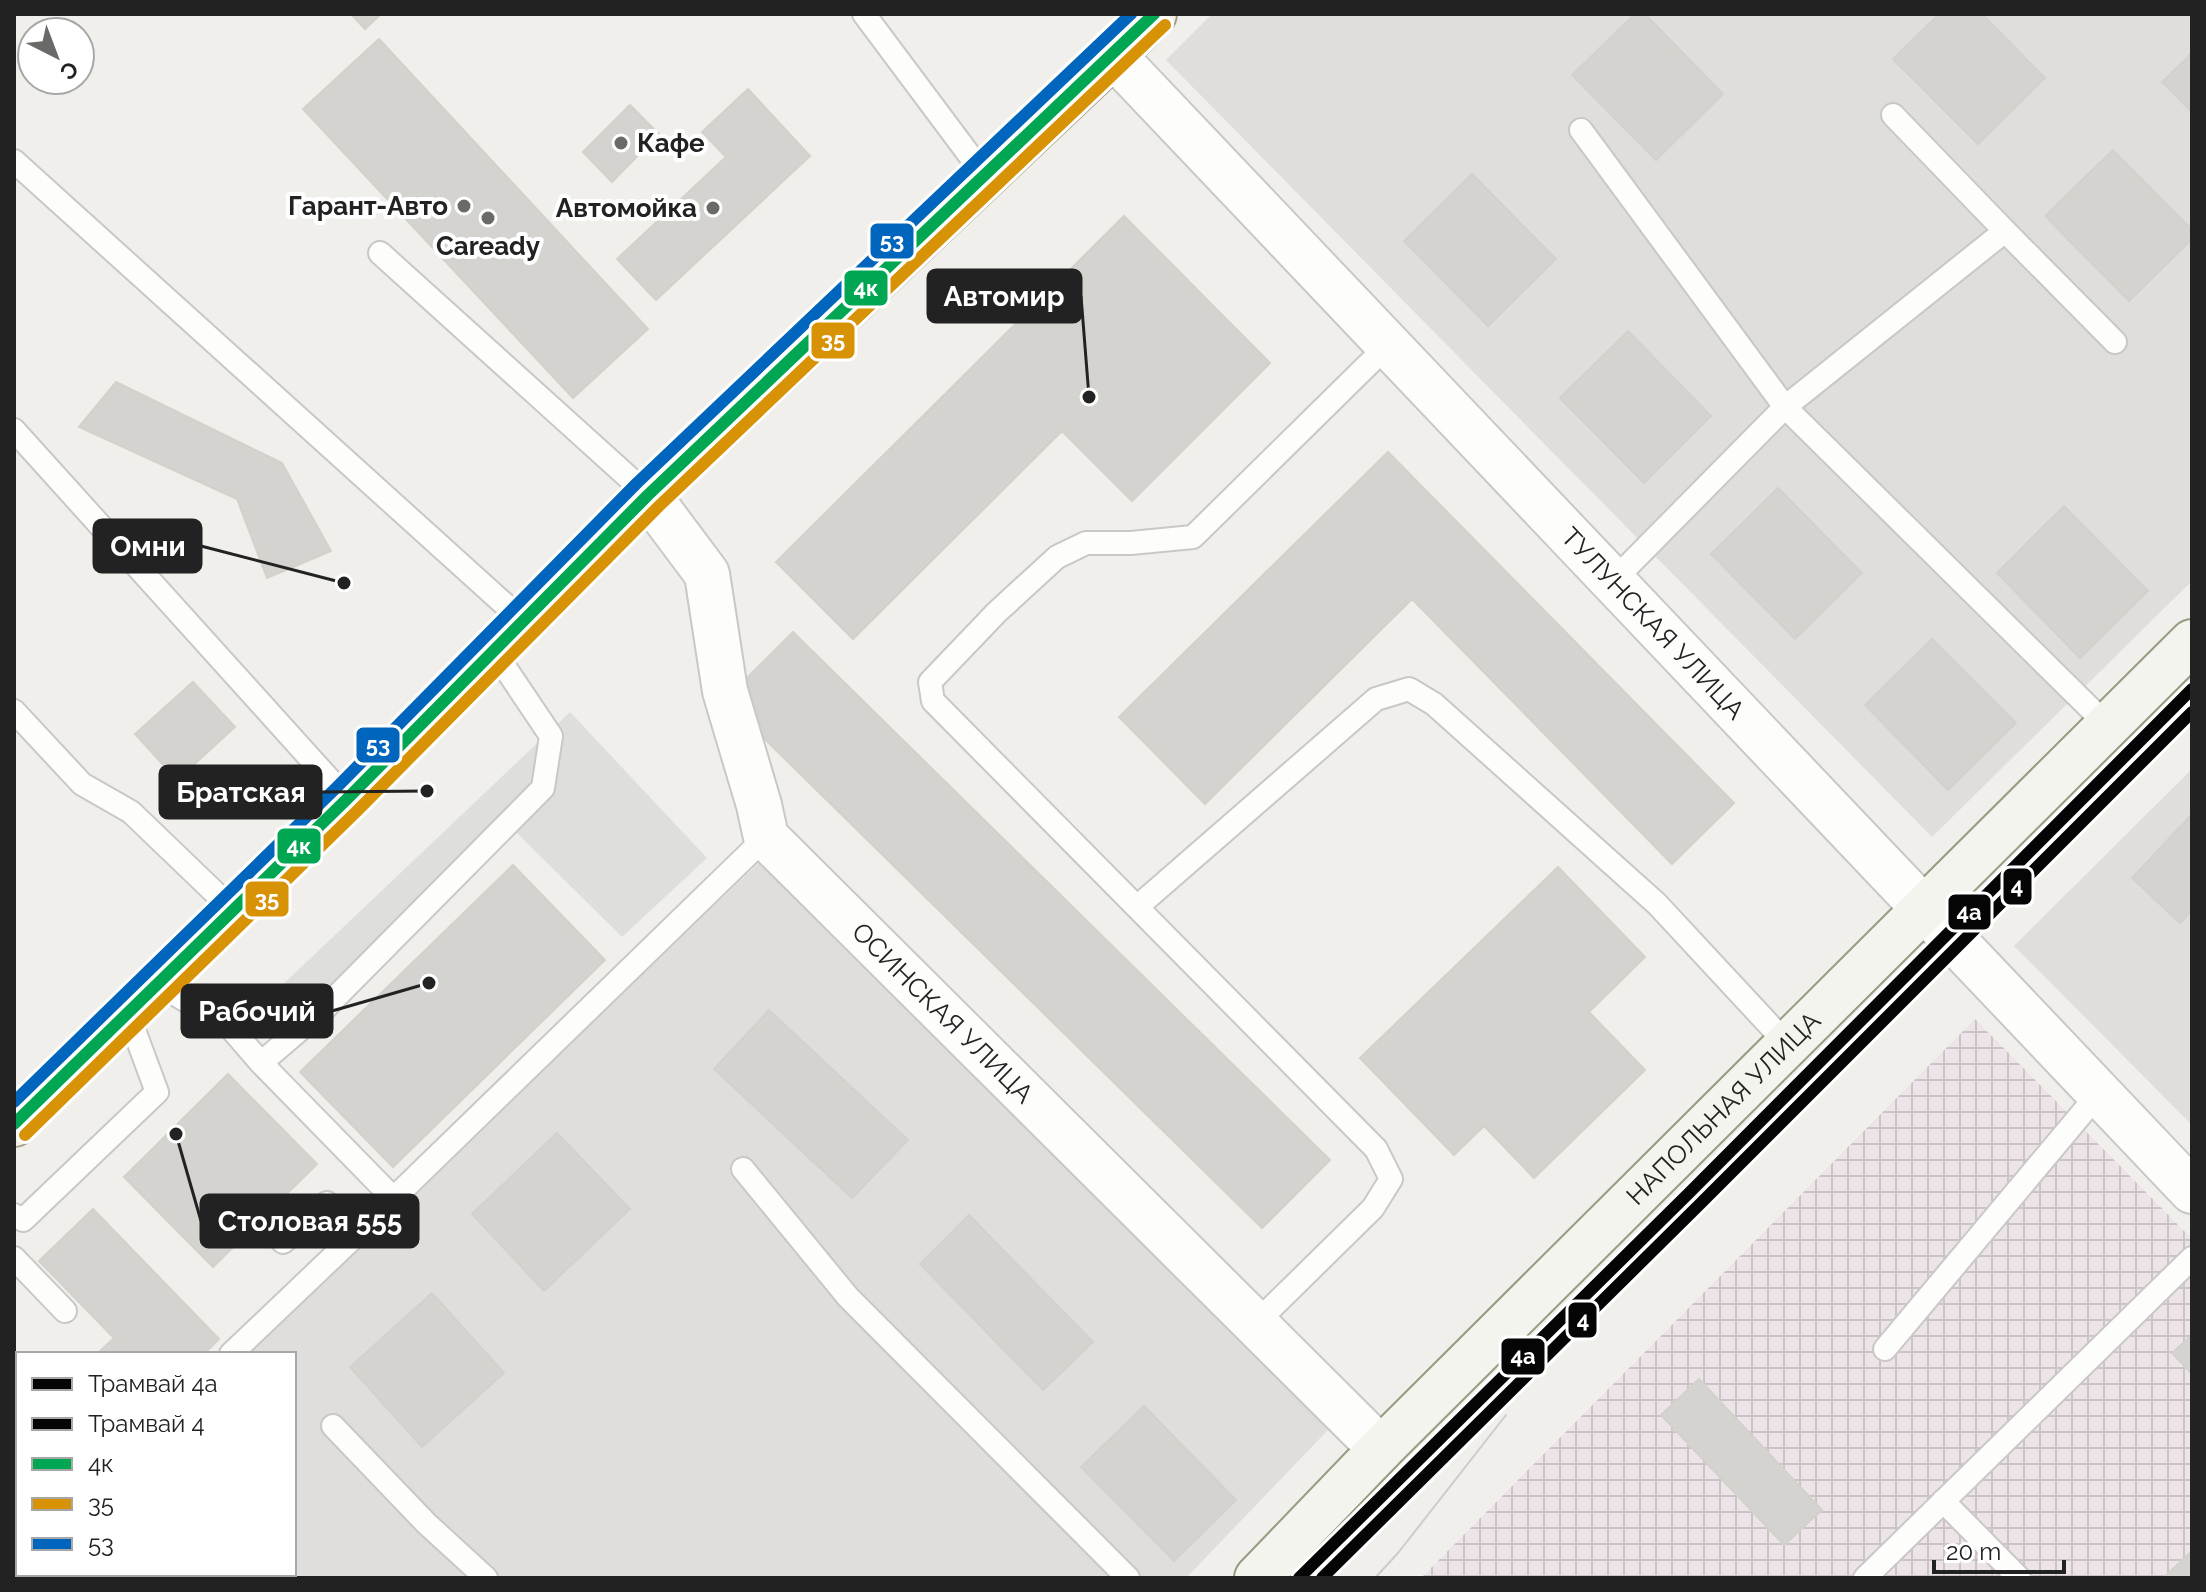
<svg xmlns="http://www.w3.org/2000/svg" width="2206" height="1592" font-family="Raleway,sans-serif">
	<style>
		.residential { fill: #dfdedc }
		.industrial { fill: url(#industrial-grid) }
		.religious { fill: #dededc }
		.building { fill: #d4d3d0; stroke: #d3d1cc; stroke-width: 2 }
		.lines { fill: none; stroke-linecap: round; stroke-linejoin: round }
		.lane-casing { stroke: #c9c8c7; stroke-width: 26 }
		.street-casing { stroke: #c9c8c7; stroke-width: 48 }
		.secondary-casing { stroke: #969b81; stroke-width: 48 }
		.primary-casing { stroke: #a7a086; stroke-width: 48 }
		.lane { stroke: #fdfdfc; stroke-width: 22 }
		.street { stroke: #fdfdfc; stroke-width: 44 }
		.secondary { stroke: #f3f4ed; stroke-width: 44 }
		.primary { stroke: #f3efe7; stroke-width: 44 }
		.tram { stroke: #ccc; stroke-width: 2 }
		.bus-1-casing { stroke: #fff; stroke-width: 18 }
		.bus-2-casing { stroke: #fff; stroke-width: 18 }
		.bus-3-casing { stroke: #fff; stroke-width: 18 }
		.bus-1 { stroke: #00a651; stroke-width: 12 }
		.bus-2 { stroke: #d79205; stroke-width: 12 }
		.bus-3 { stroke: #0065bd; stroke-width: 12 }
		.tram-1-casing { stroke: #fff; stroke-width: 18 }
		.tram-2-casing { stroke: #fff; stroke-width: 18 }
		.tram-1 { stroke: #050505; stroke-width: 12 }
		.tram-2 { stroke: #050505; stroke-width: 12 }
		.poi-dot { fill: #6a6a68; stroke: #fff; stroke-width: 3 }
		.labels { text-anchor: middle; stroke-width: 8; stroke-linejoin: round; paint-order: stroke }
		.poi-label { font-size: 26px; font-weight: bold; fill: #222; stroke: #fff; text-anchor: end }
		.street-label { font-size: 26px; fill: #222; stroke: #fff }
		.leader { fill: none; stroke: #222; stroke-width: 3 }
		.callout-dot { fill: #222; stroke: #fff; stroke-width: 3 }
		.callout { fill: #222; stroke: #222; stroke-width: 3 }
		.callout-label { font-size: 28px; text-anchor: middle; font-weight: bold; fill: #fff }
		.line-badge { stroke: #fff; stroke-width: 3 }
		.badge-label { font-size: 22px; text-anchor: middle; font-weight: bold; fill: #fff }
	</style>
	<defs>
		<pattern id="industrial-grid" width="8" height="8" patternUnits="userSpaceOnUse" patternTransform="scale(2)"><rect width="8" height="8" fill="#ede4e8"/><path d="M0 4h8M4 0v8" fill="none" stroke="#cbc3c7"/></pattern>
	</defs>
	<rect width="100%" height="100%" fill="#f0efeb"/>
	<!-- residential -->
	<path class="residential" d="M1212,14h980v567l-260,256 -766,-777z
		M2192,769v356l-178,-179z
		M761,861l568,568 -143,149h-1005l-4,-4h117v-220h-49z"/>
	<!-- industrial -->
	<path class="industrial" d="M1975,1019l217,220v339h-771z"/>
	<!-- religious -->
	<path class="religious" d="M570,712l137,146 -85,79 -106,-105 -223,216 -37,-38z"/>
	<!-- building -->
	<path class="building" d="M351,14h30l-16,15z
		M1635,14h10l78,80 -67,66 -84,-85z
		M1939,14h43l63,64 -67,66 -85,-85z
		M379,39l269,290 -75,69 -270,-289z
		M2192,53v59l-30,-30z
		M748,89l62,67 -154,144 -39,-41 109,-102 -24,-25z
		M630,105l29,29 -47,48 -29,-30z
		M2113,150l79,80v9l-63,62 -84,-85z
		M1472,174l84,85 -68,67 -84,-85z
		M1124,216l146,147 -138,138 -70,-70 -209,208 -77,-77z
		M1628,331l83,85 -67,67 -84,-85z
		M116,382l166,81 49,88 -64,27 -30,-79 -158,-72z
		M1388,452l346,351 -62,61 -260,-265 -207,205 -86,-87z
		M1778,488l84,85 -67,66 -84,-85z
		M2064,506l84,85 -68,67 -83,-85z
		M793,632l537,528 -68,68 -537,-528z
		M1932,639l84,84 -68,67 -83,-85z
		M193,682l42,45 -58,53 -42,-46z
		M2192,814v96l-12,13 -48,-45z
		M513,865l92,95 -212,207 -93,-95z
		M1558,867l87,90 -56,55 56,58 -111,108 -50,-52 -30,29 -94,-97z
		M769,1010l139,130 -56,58 -138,-129z
		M228,1074l89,90 -104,103 -89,-90z
		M557,1133l73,76 -86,82 -72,-77z
		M93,1209l126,130 -15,15h-107l17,-16 -75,-77z
		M969,1215l124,127 -50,48 -123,-126z
		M432,1293l72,80 -82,74 -72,-80z
		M2192,1335v39l-20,-21z
		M1699,1379l123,131 -38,35 -123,-130z
		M1144,1406l92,94 -62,61 -93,-94z
		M2192,1551v27h-29z"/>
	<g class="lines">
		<!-- lane casing -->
		<g class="lane-casing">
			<path id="lane" d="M864,14l121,162
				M1893,115l112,116 110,111
				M1581,130l204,277 -172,174
				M14,161l509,460
				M2005,231l-220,176 323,319
				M380,253l268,242
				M14,430l333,369
				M14,711l68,73 49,28 102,98
				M1137,907l239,-208 33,-10 25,15 223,200 131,141
				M158,984l71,42 32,37 63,-54 219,-221 8,-52 -57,-85
				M261,1063l133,136
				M743,1169l105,128 280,281
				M14,1215l9,5 134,-128 -29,-78
				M357,1234l409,-397
				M14,1258l51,53
				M1255,1324l118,-116 18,-29 -15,-30 -443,-448 -3,-19 67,-70 60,-55 29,-14h45l62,-6 196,-193
				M1885,1349l214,-256
				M231,1354l126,-120 -30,-31 -44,39
				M333,1426l94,98 59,54
				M1943,1501l76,77
				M1865,1578l327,-320"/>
		</g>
		<!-- street casing -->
		<g class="street-casing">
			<g id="street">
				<path id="s1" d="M1113,55l1079,1136"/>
				<path id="s2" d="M648,495l59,79 18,117 34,114 7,32 615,612"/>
			</g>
		</g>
		<!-- secondary casing -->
		<g class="secondary-casing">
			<g id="secondary">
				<path d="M14,1452l4,4"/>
				<path d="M139,1574l4,4"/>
				<path id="s3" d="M1257,1578l124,-129 811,-807"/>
			</g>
		</g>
		<!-- primary casing -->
		<g class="primary-casing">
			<path id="primary" d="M14,1124l333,-325 301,-304 465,-440 41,-41"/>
		</g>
		<!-- lane -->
		<use href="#lane" class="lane"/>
		<!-- street -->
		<use href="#street" class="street"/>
		<!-- secondary -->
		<use href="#secondary" class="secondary"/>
		<!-- primary -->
		<use href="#primary" class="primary"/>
		<!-- tram -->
		<path class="tram" d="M1375,1578l23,-25 108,-138"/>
		<!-- bus-1 casing -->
		<g class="bus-1-casing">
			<path id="bus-1" d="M14,1124l333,-325 301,-304 506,-481"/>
		</g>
		<!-- bus-2 casing -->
		<g class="bus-2-casing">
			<path id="bus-2" d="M25,1135l333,-325 301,-304 506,-481"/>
		</g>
		<!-- bus-3 casing -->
		<g class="bus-3-casing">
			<path id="bus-3" d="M14,1102l322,-314 301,-305 494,-469"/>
		</g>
		<!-- bus-1 -->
		<use href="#bus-1" class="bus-1"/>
		<!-- bus-2 -->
		<use href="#bus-2" class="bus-2"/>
		<!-- bus-3 -->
		<use href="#bus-3" class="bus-3"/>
		<!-- tram-1 casing -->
		<g class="tram-1-casing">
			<path id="tram-1" d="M1299,1578l390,-385 503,-504"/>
		</g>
		<!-- tram-2 casing -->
		<g class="tram-2-casing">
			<path id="tram-2" d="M1322,1578l378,-374 492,-492"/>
		</g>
		<!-- tram-1 -->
		<use href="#tram-1" class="tram-1"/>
		<!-- tram-2 -->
		<use href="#tram-2" class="tram-2"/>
	</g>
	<!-- markers -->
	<g class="poi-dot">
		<circle cx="621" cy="143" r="8"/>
		<circle cx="464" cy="206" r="8"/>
		<circle cx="713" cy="208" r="8"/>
		<circle cx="488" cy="218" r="8"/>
	</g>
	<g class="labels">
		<!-- poi labels -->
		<g class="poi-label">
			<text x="637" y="152" text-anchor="start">Кафе</text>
			<text x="448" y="215">Гарант-Авто</text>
			<text x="697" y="217">Автомойка</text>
			<text x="488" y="255" text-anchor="middle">Caready</text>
		</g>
		<!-- street labels -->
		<g class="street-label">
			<text dy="9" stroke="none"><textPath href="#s1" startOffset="784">ТУЛУНСКАЯ УЛИЦА</textPath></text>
			<text dy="9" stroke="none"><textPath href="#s2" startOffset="618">ОСИНСКАЯ УЛИЦА</textPath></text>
			<text dy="9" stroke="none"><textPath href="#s3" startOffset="662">НАПОЛЬНАЯ УЛИЦА</textPath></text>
		</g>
	</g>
	<!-- callouts -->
	<path class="leader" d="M1089 397L1081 296M344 583L201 546M427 791L321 792M429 983L332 1011M176 1134L201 1221"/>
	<g class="callout-dot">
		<circle cx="1089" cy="397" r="8"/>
		<circle cx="344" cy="583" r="8"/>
		<circle cx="427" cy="791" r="8"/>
		<circle cx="429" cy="983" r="8"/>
		<circle cx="176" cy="1134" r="8"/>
	</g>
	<g class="callout">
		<rect x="928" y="270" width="153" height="52" rx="8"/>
		<rect x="94" y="520" width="107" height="52" rx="8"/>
		<rect x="160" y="766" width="161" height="52" rx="8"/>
		<rect x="182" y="985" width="150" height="52" rx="8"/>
		<rect x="201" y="1195" width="217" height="52" rx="8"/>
	</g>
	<g class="callout-label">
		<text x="1004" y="306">Автомир</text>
		<text x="148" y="556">Омни</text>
		<text x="241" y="802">Братская</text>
		<text x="257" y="1021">Рабочий</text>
		<text x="310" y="1231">Столовая 555</text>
	</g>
	<g class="line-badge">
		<rect x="869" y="222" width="46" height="38" rx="8" fill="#0065bd"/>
		<rect x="843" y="269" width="46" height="38" rx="8" fill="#00a651"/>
		<rect x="810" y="321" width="46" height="39" rx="8" fill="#d79205"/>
		<rect x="355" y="726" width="46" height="38" rx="8" fill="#0065bd"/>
		<rect x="276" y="827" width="46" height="38" rx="8" fill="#00a651"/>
		<rect x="2002" y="867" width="31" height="39" rx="8" fill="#050505"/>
		<rect x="244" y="880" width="46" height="38" rx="8" fill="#d79205"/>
		<rect x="1947" y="893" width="45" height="38" rx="8" fill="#050505"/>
		<rect x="1567" y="1301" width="31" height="38" rx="8" fill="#050505"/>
		<rect x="1500" y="1337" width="46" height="39" rx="8" fill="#050505"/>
	</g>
	<g class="badge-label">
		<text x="892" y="249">53</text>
		<text x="866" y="296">4к</text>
		<text x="833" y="348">35</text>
		<text x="378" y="753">53</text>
		<text x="299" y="854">4к</text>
		<text x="2017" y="894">4</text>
		<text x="267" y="907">35</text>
		<text x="1969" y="920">4a</text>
		<text x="1583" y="1328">4</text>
		<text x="1523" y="1364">4a</text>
	</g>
	<!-- border -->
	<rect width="2206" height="1592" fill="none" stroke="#222222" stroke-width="32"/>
	<!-- legend -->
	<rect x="16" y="1352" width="280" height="224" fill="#ffffff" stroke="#a7a7a7" stroke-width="2"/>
	<rect x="32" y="1378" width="40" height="12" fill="#050505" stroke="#a7a7a7" stroke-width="2"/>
	<text x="88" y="1392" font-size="24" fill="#222222">Трамвай 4a</text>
	<rect x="32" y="1418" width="40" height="12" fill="#050505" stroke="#a7a7a7" stroke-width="2"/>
	<text x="88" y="1432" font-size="24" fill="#222222">Трамвай 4</text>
	<rect x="32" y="1458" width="40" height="12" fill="#00a651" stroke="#a7a7a7" stroke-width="2"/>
	<text x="88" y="1472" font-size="24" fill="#222222">4к</text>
	<rect x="32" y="1498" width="40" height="12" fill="#d79205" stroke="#a7a7a7" stroke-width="2"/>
	<text x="88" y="1512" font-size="24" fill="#222222">35</text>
	<rect x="32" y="1538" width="40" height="12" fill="#0065bd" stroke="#a7a7a7" stroke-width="2"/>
	<text x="88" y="1552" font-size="24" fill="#222222">53</text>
	<!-- north arrow -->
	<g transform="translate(56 56) rotate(138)"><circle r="38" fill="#ffffff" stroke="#a7a7a7" stroke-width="2"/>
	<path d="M0-6L14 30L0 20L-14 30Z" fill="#6a6a68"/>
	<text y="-12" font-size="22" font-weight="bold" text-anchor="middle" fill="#222222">С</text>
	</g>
	<!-- scale -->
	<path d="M1934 1560v12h130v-12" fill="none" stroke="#222222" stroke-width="4"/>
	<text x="1946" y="1560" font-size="24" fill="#222222" stroke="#ffffff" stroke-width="6" paint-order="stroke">20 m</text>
</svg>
